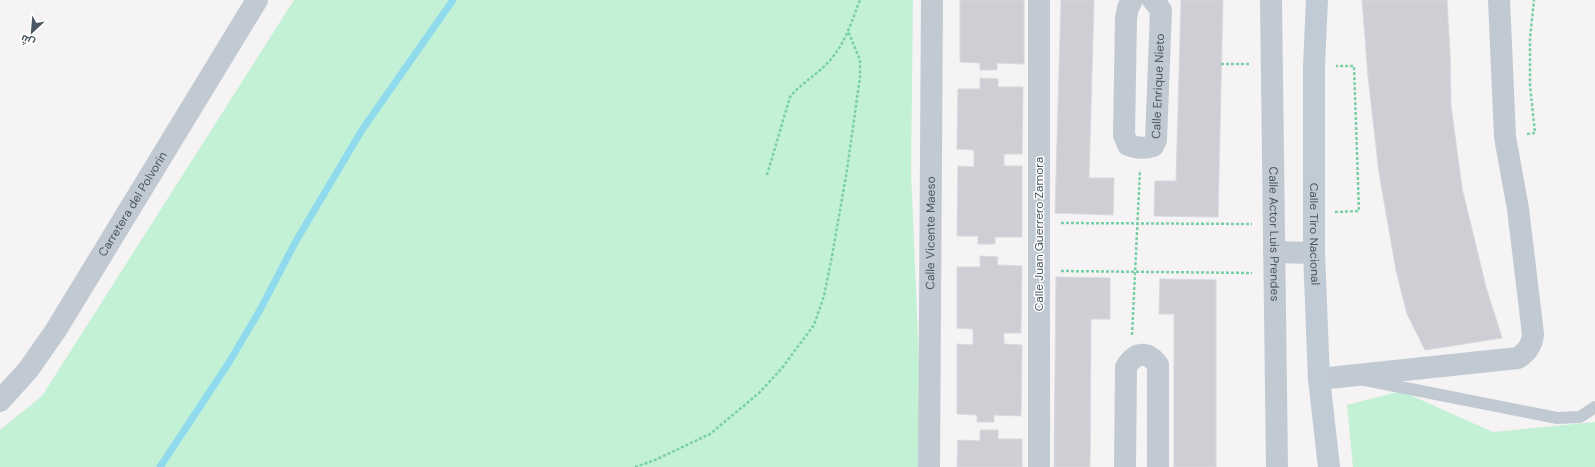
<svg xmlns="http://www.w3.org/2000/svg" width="1595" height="467" font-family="'DM Sans',Cairo,sans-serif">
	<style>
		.green { fill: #c3f1d5 }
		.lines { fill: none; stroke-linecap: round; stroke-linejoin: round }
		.stream { stroke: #90daee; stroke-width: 7 }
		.building { fill: #cdcfd5; stroke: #d7d9de }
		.path { stroke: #7ad0a6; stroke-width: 2.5; stroke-dasharray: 3 2; stroke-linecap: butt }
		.lane { stroke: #c1cad2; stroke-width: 12 }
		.street { stroke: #c1cad2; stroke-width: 22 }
		.secondary { stroke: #c1cbd6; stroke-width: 22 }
		.labels { text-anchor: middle; stroke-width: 3; stroke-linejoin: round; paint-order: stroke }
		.street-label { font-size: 12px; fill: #4a5661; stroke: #fff }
	</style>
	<rect width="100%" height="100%" fill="#f5f3f3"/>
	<!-- green -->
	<path class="green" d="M294,0h619l-2,171 10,238 -3,58h-918v-37l42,-34z
		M1401,391l92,41 102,-10v45h-242l-6,-62z"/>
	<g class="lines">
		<!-- stream -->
		<path class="stream" d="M160,467l68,-103 32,-54 36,-69 66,-111 91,-130"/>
	</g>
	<!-- building -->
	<path class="building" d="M960,0h64v64l-27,-1v7h-17v-7l-20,-1z
		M1061,0h33l-5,178h25l-1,37 -58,-2z
		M1181,0h42l-5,217 -64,-1 1,-35h21z
		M1362,0h85l3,54 1,52 11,82 24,99 16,51 -77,12 -18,-36 -11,-44 -17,-97 -11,-97z
		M980,78l18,1v8h25l-1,67h-18v12h18v71h-27v7h-17v-8h-21l1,-70 16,1v-17l-17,-1 1,-60h22z
		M980,256l18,1 -1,8 25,1 -1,67h-17v11l18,1 -1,71 -27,-1v7h-17v-7l-20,-1v-70l16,1v-16l-16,-1v-61h23z
		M1056,277l54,1v41h-19l-1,148h-36z
		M1160,279l56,1v187h-42v-153h-15z
		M980,430h18v9h24v28h-65l1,-27 22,1z"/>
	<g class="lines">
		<!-- path -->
		<path class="path" d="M1221,64h28
			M1527,134l8,-1 -5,-47v-48l4,-38
			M767,175l23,-78c12,-15 29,-23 41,-38 15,-17 21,-39 29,-59
			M1335,212l24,-1 -5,-145h-18
			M1061,223l191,1
			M1061,271l191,2
			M1132,335l8,-165
			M635,467l20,-7 55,-26 49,-41 23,-25 32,-43 10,-29 8,-40 15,-86 13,-93v-17l-12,-29"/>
		<!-- lane -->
		<path class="lane" d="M1365,380l192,38 23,-1 15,-10"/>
		<!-- street -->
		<g class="street">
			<path id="s1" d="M1132,0l-4,8 -2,10 -2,117 4,10c9,3 15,4 25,1l3,-6 5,-130 -8,-10"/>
			<path id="s2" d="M1271,0l6,467"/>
			<path d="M1274,252l40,1"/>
			<path d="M1319,379l199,-21c10,-7 14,-13 15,-24l-15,-125 -13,-72 -6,-137"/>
			<path id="s3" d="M0,401l28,-31 28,-40 201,-330"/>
			<path id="s4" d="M929,467l3,-467"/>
			<path d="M1039,467v-467"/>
			<path d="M1125,467l1,-100c10,-16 22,-16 32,-2v102"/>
		</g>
		<!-- secondary -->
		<path class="secondary" id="s5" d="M1317,0l-3,66v187l5,126 10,88"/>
	</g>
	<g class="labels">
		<!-- street labels -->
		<g class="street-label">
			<text dy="4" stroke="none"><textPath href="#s1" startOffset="233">Calle Enrique Nieto</textPath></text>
			<text dy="4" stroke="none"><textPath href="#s3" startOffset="238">Carretera del Polvorin</textPath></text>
			<text dy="4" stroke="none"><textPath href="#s4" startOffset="234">Calle Vicente Maeso</textPath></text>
			<text dy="4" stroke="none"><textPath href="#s2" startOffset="234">Calle Actor Luis Prendes</textPath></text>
			<text transform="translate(1039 234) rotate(-90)" y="4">Calle Juan Guerrero Zamora</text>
			<text dy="4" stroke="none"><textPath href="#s5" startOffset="234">Calle Tiro Nacional</textPath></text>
		</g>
	</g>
	<!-- north arrow -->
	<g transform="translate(32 32) rotate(206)" stroke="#ffffff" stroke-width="3" paint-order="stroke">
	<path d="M0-3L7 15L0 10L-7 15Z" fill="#4a5661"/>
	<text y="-6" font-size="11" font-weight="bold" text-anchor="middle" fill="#4a5661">ش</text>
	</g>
</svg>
